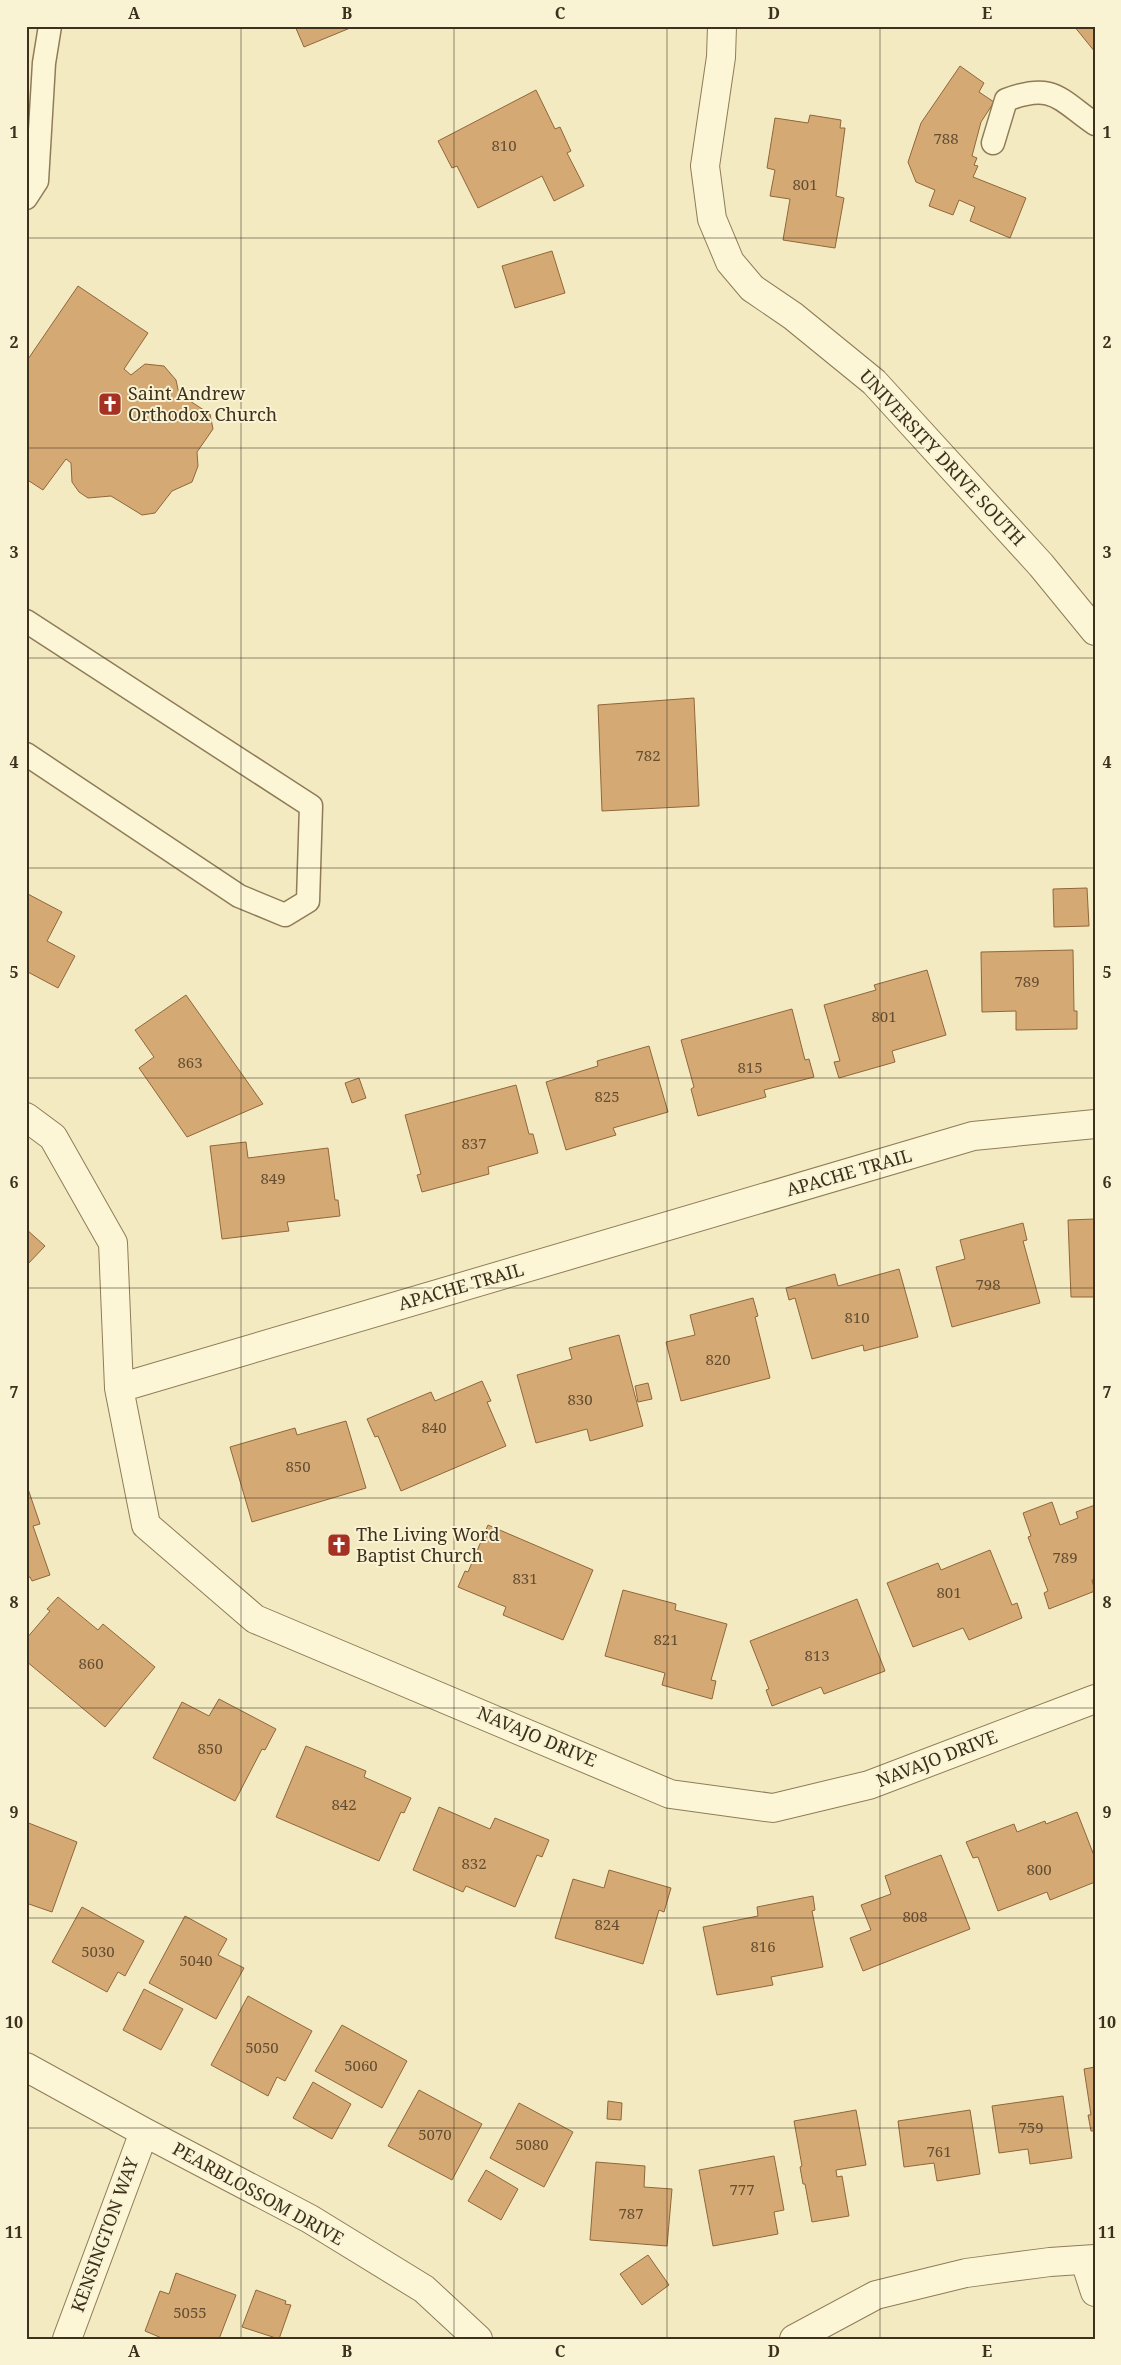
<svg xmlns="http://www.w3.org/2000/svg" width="1121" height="2365" font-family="'Noto Serif',serif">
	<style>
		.building { fill: #d5a974; stroke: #90673a }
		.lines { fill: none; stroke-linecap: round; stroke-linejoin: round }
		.service-casing { stroke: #8f7c57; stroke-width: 25 }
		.minor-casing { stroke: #8f7c57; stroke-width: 30 }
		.service { stroke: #fcf6d7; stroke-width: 22 }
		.minor { stroke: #fcf6d7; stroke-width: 28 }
		.grid { fill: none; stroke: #3d301d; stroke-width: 1; stroke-opacity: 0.55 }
		.labels { text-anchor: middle; stroke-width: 4; stroke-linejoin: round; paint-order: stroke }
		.number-label { font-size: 15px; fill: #634e33 }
		.poi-label { font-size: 18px; fill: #3d301d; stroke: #f9f3d3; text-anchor: start }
		.street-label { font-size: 18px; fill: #3d301d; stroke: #f9f3d3 }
		.neatline { fill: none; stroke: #3d301d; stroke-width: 2 }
		.grid-label { font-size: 16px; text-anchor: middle; font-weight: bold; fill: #3d301d }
	</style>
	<rect width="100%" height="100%" fill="#f3eac2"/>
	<!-- building -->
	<path class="building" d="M295,26h60l-51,21z
		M1074,26h21v26z
		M960,66l24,17 -5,9 15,10 -13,20 -9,34 5,2 -3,7 4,1 -5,11 53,21 -16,40 -40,-17 5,-14 -16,-7 -6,15 -24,-9 6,-16 -19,-8 -8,-20 13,-39z
		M536,90l19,39 5,-2 11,24 -4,2 17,33 -30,15 -12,-25 -64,32 -21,-42 -5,2 -14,-27z
		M810,115l31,5 -1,8h5l-9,68 8,2 -9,50 -52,-8 7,-41 -20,-3 5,-26 -8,-2 8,-50 33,5z
		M552,251l13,42 -50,15 -13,-42z
		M78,286l70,47 -24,36 7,6 14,-11 19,2 12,14 3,14 31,20 3,15 -16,23 1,14 -6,16 -20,9 -17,22 -13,2 -31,-19 -23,2 -9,-6 -7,-10 -1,-19 -5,-4 -23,31 -17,-11v-117z
		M694,698l5,108 -97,5 -4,-106z
		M1087,888l2,38 -35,1 -1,-38z
		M26,893l36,19 -15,29 28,15 -17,32 -32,-17z
		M1073,950l1,61h3v18l-61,1v-19l-34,1 -1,-60z
		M927,970l19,65 -54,16 3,11 -56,16 -5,-16 6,-1 -16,-56 52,-15 -2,-5z
		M186,995l77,109 -76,33 -48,-69 15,-11 -19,-27z
		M792,1009l13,51 4,-1 5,18 -50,13 2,7 -68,19 -7,-27 3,-2 -13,-47z
		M649,1046l19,66 -55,16 3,7 -50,15 -20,-68 52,-16 -1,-5z
		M359,1078l7,20 -14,5 -7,-20z
		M516,1085l13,49h4l5,19 -50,14 1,7 -67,18 -5,-17 4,-1 -16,-59z
		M246,1142l2,16 80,-10 7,52h3l2,16 -53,6 2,9 -67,8 -12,-93z
		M1095,1219v78h-24l-3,-77z
		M1023,1223l4,17 -4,1 17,62 -88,24 -16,-60 29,-8 -5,-19z
		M26,1229l19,17 -19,20z
		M899,1269l19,68 -54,14 -1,-6 -51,14 -17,-61 -6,2 -3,-12 49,-14 3,12z
		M753,1298l5,18 -3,1 15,61 -89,23 -15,-59 29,-7 -5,-20z
		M619,1335l24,91 -53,15 -3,-12 -51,14 -19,-68 55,-16 -3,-11z
		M482,1381l9,20 -4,1 19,44 -105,45 -23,-55 -3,1 -8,-18 64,-27 4,9z
		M648,1383l4,16 -14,3 -3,-16z
		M346,1421l20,67 -114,34 -22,-75 65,-19 2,7z
		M26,1483l14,41 -7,2 17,49 -18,6 -2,-4 -4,1z
		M1052,1502l8,23 18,-7 -2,-6 19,-7v74l-3,1 3,11 -46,18 -5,-16 4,-2 -20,-54 3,-1 -8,-23z
		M488,1525l105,45 -30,70 -60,-25 3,-8 -48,-20 7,-16 3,1z
		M990,1550l22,55 5,-2 5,15 -53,22 -6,-12 -50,19 -26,-64 51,-20 3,7z
		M623,1590l53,14 -1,6 52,14 -16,56 5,1 -4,18 -50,-14 3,-12 -60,-17z
		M58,1597l40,33 5,-6 52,43 -50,60 -79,-66v-22l24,-28 -3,-2z
		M857,1599l28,72 -61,23 -3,-7 -49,19 -6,-16 3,-1 -19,-48z
		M219,1699l57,30 -11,21 -3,-1 -27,52 -82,-43 29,-56 27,14z
		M306,1746l60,25 -2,6 47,21 -7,15 -3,-1 -22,49 -103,-44z
		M439,1807l51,22 5,-11 54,22 -7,17 -5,-2 -22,52 -49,-21 -3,6 -50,-22z
		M1077,1812l18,46v24l-45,18 -3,-8 -49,19 -20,-54 -5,1 -7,-16 48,-18 3,8 28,-11 1,3z
		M26,1822l51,20 -25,70 -26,-9z
		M941,1855l29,74 -107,42 -13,-33 21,-8 -10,-25 30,-11 -6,-18z
		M609,1870l62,18 -7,24 -5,-2 -16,54 -88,-26 18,-59 31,9z
		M813,1896l2,14 -3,1 11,56 -52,10 2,8 -56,10 -14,-68 55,-11 -1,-9z
		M82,1907l62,34 -19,35 -7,-4 -11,20 -55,-30z
		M185,1916l42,23 -9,16 26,13 -28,51 -67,-36z
		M144,1989l39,20 -22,41 -38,-20z
		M248,1996l64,35 -27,50 -8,-4 -9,19 -57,-31z
		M342,2025l65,36 -25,47 -67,-37z
		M1095,2067v70l-1,-6h-3l-3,-16h3l-7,-46z
		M313,2082l38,22 -19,35 -39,-21z
		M419,2090l63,34 -30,56 -64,-34z
		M1063,2096l9,62 -42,6 -2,-15 -29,4 -7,-47z
		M608,2101l14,2 -1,17 -14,-1z
		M519,2103l54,29 -29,55 -54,-29z
		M856,2110l10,55 -30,5 1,7 5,-1 7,40 -37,6 -7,-38h-2l-3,-17 2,-1 -8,-45z
		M970,2110l10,64 -43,7 -3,-18 -30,4 -6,-46z
		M774,2156l10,54 -10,2 4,22 -65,12 -14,-76z
		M596,2162l49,4 -1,21 28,2 -5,57 -77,-6z
		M486,2170l32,19 -17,31 -33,-19z
		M648,2255l21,30 -27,20 -22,-31z
		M176,2273l60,22 -17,44h-55l-19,-8 15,-40 9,3z
		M256,2290l30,11 -1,3 6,1 -12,34 -37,-12z"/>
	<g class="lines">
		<!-- service casing -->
		<g class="service-casing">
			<path id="service" d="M993,143l13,-43c47,-18 53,-1 89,24
				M26,198l11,-17 7,-118 6,-37
				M26,621l285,185 -3,95 -23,14 -46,-19 -213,-142"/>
		</g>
		<!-- minor casing -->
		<g class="minor-casing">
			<path id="minor" d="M722,26l-1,31 -16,109 7,53 18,43 22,26 41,28 81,66 167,183 54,66
				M26,1117l27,20 60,106 6,145 854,-252 122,-12
				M119,1388l27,137 109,94 415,175 103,14 96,-23 226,-86
				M26,2067l118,65 166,87 114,70 54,50
				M1085,2261l10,31
				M67,2339l77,-207
				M794,2339l82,-44 90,-22 84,-11 45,-3"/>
		</g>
		<!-- service -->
		<use href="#service" class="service"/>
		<!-- minor -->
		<use href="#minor" class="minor"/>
	</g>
	<!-- grid -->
	<path class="grid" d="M241,26v2313M454,26v2313M667,26v2313M880,26v2313M26,238h1069M26,448h1069M26,658h1069M26,868h1069M26,1078h1069M26,1288h1069M26,1498h1069M26,1708h1069M26,1918h1069M26,2128h1069"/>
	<!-- icons -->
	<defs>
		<g id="church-square" transform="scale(1.25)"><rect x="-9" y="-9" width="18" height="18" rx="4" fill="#a43121" stroke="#f9f3d3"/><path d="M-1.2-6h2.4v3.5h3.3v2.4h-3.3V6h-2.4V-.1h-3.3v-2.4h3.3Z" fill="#fff"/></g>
	</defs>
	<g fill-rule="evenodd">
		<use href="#church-square" x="110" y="404"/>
		<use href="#church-square" x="339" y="1545"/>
	</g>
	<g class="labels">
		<!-- number labels -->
		<g class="number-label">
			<text x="946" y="144">788</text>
			<text x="504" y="151">810</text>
			<text x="805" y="190">801</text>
			<text x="648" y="761">782</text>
			<text x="1027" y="987">789</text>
			<text x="884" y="1022">801</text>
			<text x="190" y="1068">863</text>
			<text x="750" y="1073">815</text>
			<text x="607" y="1102">825</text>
			<text x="474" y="1149">837</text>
			<text x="273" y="1184">849</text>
			<text x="988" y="1290">798</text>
			<text x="857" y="1323">810</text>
			<text x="718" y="1365">820</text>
			<text x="580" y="1405">830</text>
			<text x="434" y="1433">840</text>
			<text x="298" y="1472">850</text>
			<text x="1065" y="1563">789</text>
			<text x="525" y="1584">831</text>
			<text x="949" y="1598">801</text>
			<text x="666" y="1645">821</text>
			<text x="817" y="1661">813</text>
			<text x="91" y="1669">860</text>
			<text x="210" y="1754">850</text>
			<text x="344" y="1810">842</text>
			<text x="474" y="1869">832</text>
			<text x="1039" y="1875">800</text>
			<text x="915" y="1922">808</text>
			<text x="607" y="1930">824</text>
			<text x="763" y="1952">816</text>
			<text x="98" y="1957">5030</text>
			<text x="196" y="1966">5040</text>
			<text x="262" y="2053">5050</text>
			<text x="361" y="2071">5060</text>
			<text x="1031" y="2133">759</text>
			<text x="435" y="2140">5070</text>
			<text x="532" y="2150">5080</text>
			<text x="939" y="2157">761</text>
			<text x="742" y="2195">777</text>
			<text x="631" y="2219">787</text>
			<text x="190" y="2318">5055</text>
		</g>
		<!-- poi labels -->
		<g class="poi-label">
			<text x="128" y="400">Saint Andrew<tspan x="128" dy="21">Orthodox Church</tspan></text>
			<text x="356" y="1541">The Living Word<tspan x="356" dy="21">Baptist Church</tspan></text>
		</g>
		<!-- street labels -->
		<g class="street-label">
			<text transform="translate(942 458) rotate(47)" y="6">UNIVERSITY DRIVE SOUTH</text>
			<text transform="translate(849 1173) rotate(-16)" y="6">APACHE TRAIL</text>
			<text transform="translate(461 1287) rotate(-16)" y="6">APACHE TRAIL</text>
			<text transform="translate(537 1737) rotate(23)" y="6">NAVAJO DRIVE</text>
			<text transform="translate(937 1759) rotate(-21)" y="6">NAVAJO DRIVE</text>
			<text transform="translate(258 2194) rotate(29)" y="6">PEARBLOSSOM DRIVE</text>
			<text transform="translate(105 2235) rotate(-70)" y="6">KENSINGTON WAY</text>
		</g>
	</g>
	<!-- border -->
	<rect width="1121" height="2365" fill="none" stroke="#f9f3d3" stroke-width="55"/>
	<rect x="28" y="28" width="1066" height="2310" class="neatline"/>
	<g class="grid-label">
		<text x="134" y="19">A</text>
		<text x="347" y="19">B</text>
		<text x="560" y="19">C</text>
		<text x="774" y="19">D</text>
		<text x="987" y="19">E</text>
		<text x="14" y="138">1</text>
		<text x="1107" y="138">1</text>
		<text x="14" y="348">2</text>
		<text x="1107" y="348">2</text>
		<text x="14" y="558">3</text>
		<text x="1107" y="558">3</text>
		<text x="14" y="768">4</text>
		<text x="1107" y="768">4</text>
		<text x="14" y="978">5</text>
		<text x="1107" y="978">5</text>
		<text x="14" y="1188">6</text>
		<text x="1107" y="1188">6</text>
		<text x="14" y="1398">7</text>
		<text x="1107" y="1398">7</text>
		<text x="14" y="1608">8</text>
		<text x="1107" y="1608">8</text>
		<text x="14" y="1818">9</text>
		<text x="1107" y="1818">9</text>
		<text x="14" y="2028">10</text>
		<text x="1107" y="2028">10</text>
		<text x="14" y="2238">11</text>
		<text x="1107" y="2238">11</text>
		<text x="134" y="2357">A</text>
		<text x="347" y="2357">B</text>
		<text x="560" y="2357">C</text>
		<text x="774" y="2357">D</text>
		<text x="987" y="2357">E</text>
	</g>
</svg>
